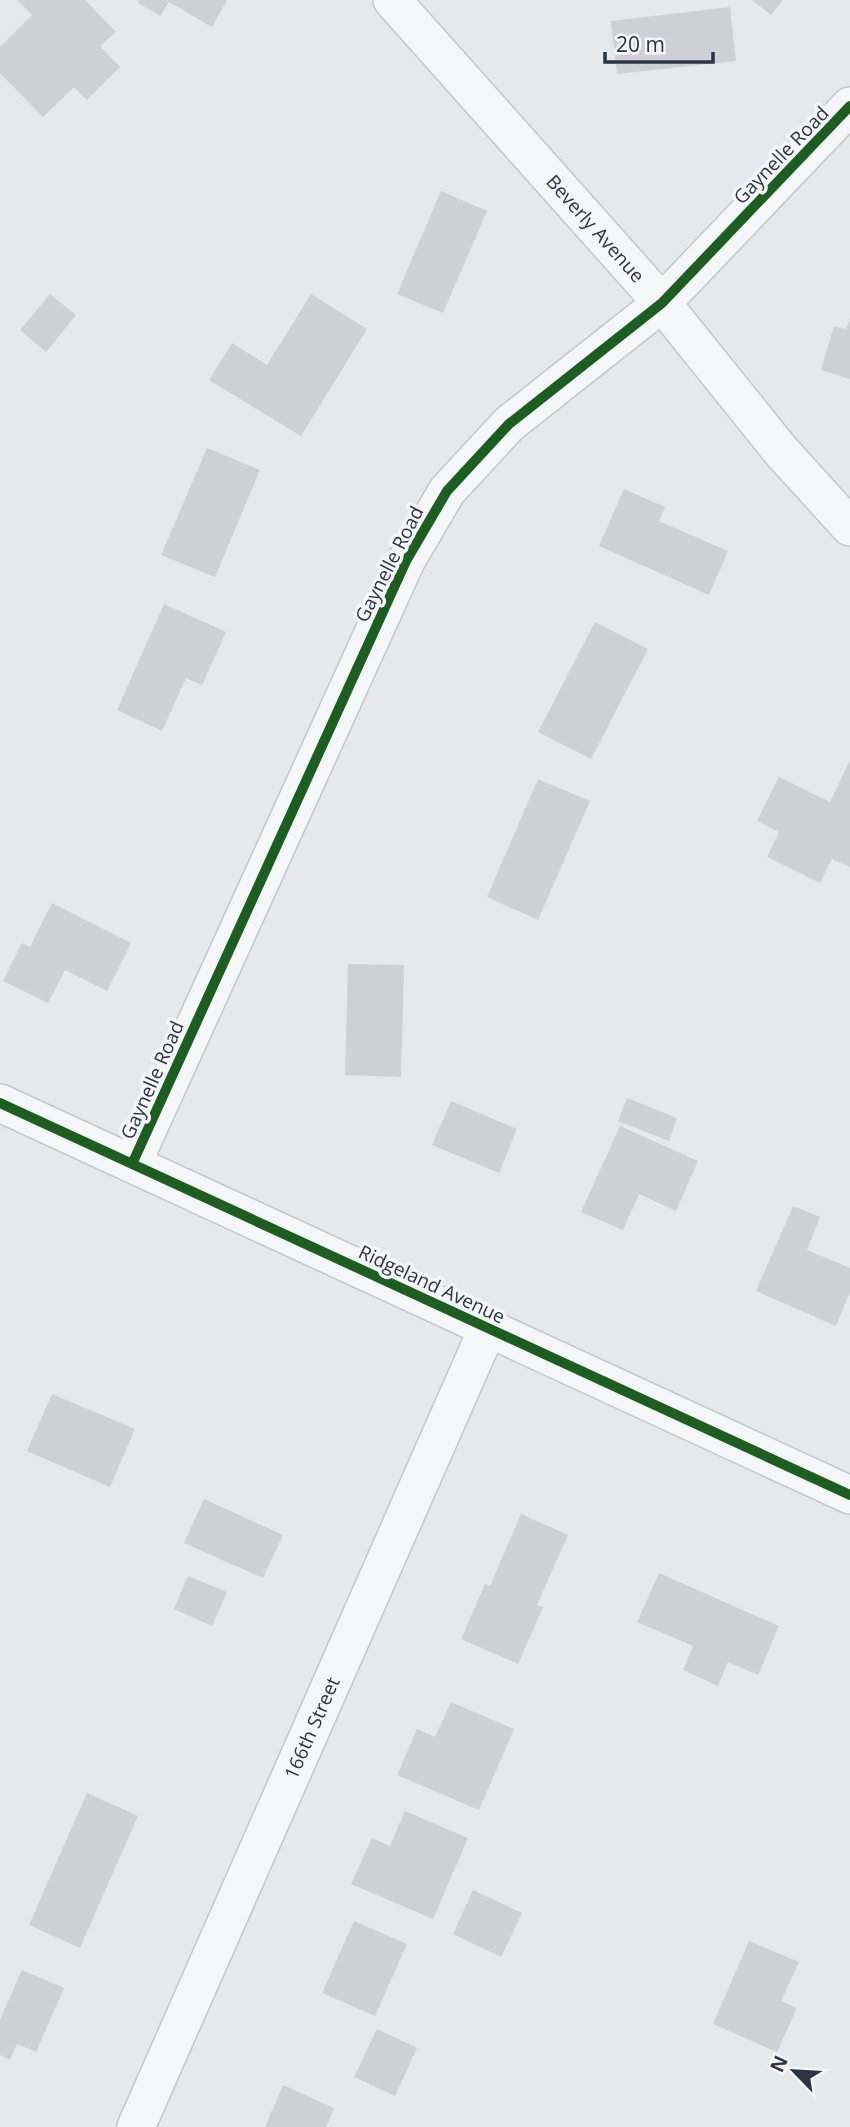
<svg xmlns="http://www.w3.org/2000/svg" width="850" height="2127" font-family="'Open Sans',sans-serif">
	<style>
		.building { fill: #ced0d3 }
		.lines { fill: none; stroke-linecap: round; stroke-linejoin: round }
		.street-casing { stroke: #c4c6c8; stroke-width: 40 }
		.street { stroke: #f5f6f7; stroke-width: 37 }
		.cycleway-casing { stroke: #f4f6f9; stroke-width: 15 }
		.cycleway { stroke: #1b5e20; stroke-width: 10 }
		.labels { text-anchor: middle; stroke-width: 7; stroke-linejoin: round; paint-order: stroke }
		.street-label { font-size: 19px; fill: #2b3445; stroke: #f4f6f9 }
	</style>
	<rect width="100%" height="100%" fill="#e6e8ea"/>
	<!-- building -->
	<path class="building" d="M17,0h68l31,32 -16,14 20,21 -33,33 -13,-13 -31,30 -43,-44v-26l32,-32z
		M139,0h88l-15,27 -43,-25 -9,14 -22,-13z
		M752,0h31l-12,15z
		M730,7l6,54 -119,13 -6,-53z
		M441,191l46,20 -44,102 -46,-19z
		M50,294l26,21 -30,37 -26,-22z
		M311,294l56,35 -66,107 -92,-56 23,-37 35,22z
		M850,319v60l-29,-9 13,-44 12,3z
		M207,448l53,22 -45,107 -54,-22z
		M624,489l41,18 -6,14 69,30 -19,44 -110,-49z
		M164,604l62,28 -24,53 -16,-7 -24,53 -45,-21z
		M595,622l53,27 -57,110 -53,-27z
		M850,760v107l-18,-8 -12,24 -53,-26 12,-25 -22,-11 22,-44 51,25z
		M538,779l52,22 -52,119 -51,-23z
		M52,903l79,40 -24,48 -42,-21 -17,33 -45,-22 19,-38 8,4z
		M348,964l56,1 -3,112 -56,-2z
		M627,1098l50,20 -8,23 -51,-20z
		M451,1101l66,28 -18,44 -67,-28z
		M620,1126l78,35 -22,50 -37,-17 -16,36 -42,-18z
		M793,1206l27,11 -13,33 43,18v24l-14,34 -80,-35z
		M52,1394l83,35 -25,58 -83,-36z
		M204,1499l79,36 -20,43 -79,-35z
		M521,1514l47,21 -31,70 6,2 -25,57 -57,-25 24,-55 5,2z
		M659,1573l120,53 -21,49 -30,-13 -10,24 -35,-16 10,-24 -56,-24z
		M188,1576l39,16 -15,34 -38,-17z
		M451,1702l63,27 -35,81 -82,-35 20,-46 18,8z
		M87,1793l51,23 -58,132 -51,-23z
		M405,1811l63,27 -35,81 -82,-35 21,-46 18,8z
		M473,1890l49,23 -21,44 -48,-23z
		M354,1921l53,23 -32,72 -53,-23z
		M749,1941l50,21 -18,39 16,7 -20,44 -64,-28z
		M22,1970l42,18 -28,64 -19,-8 -7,16 -10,-5v-35z
		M377,2029l40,19 -22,48 -41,-19z
		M283,2085l51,23 -8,19h-61z"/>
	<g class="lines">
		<!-- street casing -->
		<g class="street-casing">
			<g id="street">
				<path id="s1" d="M392,0l270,303 119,148 69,76"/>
				<path d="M0,1103l850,392"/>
				<path d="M133,1162l273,-601 41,-70 62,-67 153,-121 188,-197"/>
				<path id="s2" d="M136,2127l351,-797"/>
			</g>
		</g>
		<!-- street -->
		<use href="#street" class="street"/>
		<!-- cycleway casing -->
		<g class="cycleway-casing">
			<path id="cycleway" d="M0,1103l850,392
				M133,1162l273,-601 41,-70 62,-67 153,-121 188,-197"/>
		</g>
		<!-- cycleway -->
		<use href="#cycleway" class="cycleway"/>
	</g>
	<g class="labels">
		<!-- street labels -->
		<g class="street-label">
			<text transform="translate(781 155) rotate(-46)" y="7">Gaynelle Road</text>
			<text dy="7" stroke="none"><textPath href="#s1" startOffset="306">Beverly Avenue</textPath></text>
			<text transform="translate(389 564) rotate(-63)" y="7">Gaynelle Road</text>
			<text transform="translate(152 1080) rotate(-66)" y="7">Gaynelle Road</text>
			<text transform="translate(432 1284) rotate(25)" y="7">Ridgeland Avenue</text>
			<text dy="7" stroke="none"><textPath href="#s2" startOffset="436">166th Street</textPath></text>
		</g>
	</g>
	<!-- north arrow -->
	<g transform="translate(794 2071) rotate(295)" stroke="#f4f6f9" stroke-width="5" paint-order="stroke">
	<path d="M0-5L12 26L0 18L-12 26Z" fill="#2b3445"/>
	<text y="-10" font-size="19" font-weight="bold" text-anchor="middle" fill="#2b3445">N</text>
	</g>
	<!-- scale -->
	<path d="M605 52v10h108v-10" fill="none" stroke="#2b3445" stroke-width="3.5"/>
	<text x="616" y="52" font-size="21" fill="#2b3445" stroke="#f4f6f9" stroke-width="5" paint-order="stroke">20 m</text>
</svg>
